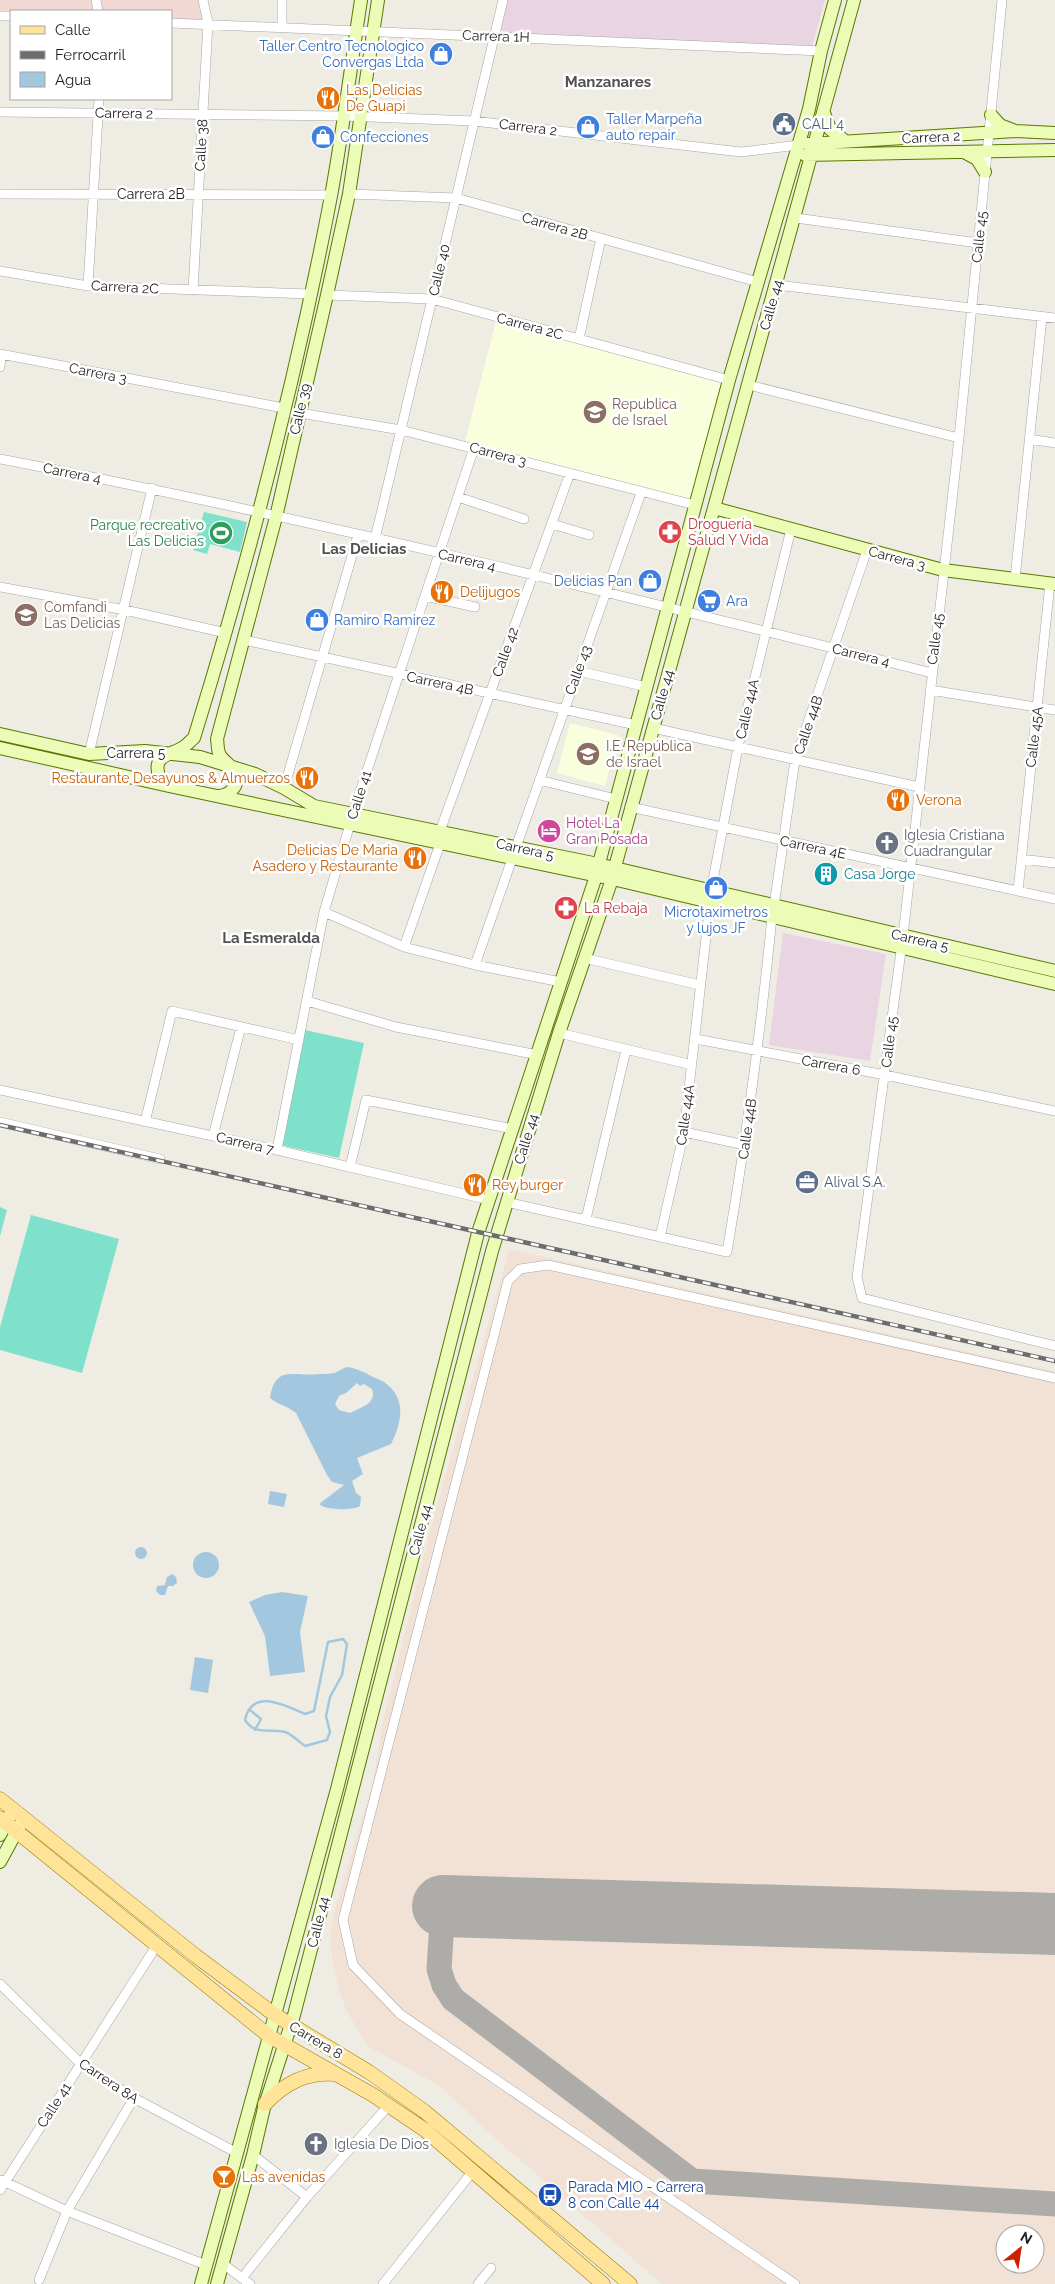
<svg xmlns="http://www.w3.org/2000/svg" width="1055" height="2284" font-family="Raleway,sans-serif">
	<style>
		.commercial { fill: #f1d8d2 }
		.industrial { fill: #e9d5e2 }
		.education { fill: #f9ffdd }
		.military { fill: #f2e2d6; fill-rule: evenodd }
		.pitch { fill: #7fe1cb }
		.water { fill: #a2c7de; fill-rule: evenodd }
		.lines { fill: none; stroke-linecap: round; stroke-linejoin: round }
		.stream { stroke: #a2c7de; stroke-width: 2.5 }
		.taxiway { stroke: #aeaca8; stroke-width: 25 }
		.runway { stroke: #aeaca8; stroke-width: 62 }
		.street-casing { stroke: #a5a5a5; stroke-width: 10 }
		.secondary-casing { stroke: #587801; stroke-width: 14 }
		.primary-casing { stroke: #987e00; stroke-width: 15 }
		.street { stroke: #fff; stroke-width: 9 }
		.secondary { stroke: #ecfbb5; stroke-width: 12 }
		.primary { stroke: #ffe399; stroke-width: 14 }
		.rail-casing { stroke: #6c6c6c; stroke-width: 4.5 }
		.rail { stroke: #fff; stroke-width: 2.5; stroke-dasharray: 8; stroke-linecap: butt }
		.labels { text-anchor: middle; stroke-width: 5; stroke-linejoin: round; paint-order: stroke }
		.street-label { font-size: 14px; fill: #1e1e1e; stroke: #fff }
		.shop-label { font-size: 14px; fill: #366cbe; stroke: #fff; text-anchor: start }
		.food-label { font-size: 14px; fill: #c56008; stroke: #fff; text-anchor: start }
		.service-label { font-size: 14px; fill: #4e5e75; stroke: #fff; text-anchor: start }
		.education-label { font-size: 14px; fill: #785e54; stroke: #fff; text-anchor: start }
		.health-label { font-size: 14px; fill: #be3a42; stroke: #fff; text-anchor: start }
		.leisure-label { font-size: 14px; fill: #27864d; stroke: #fff; text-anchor: end }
		.hotel-label { font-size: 14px; fill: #b23c85; stroke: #fff; text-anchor: start }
		.worship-label { font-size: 14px; fill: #5b616d; stroke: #fff; text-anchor: start }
		.culture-label { font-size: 14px; fill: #0d838f; stroke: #fff; text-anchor: start }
		.transit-label { font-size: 14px; fill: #164399; stroke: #fff; text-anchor: start }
		.neighbourhood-label { font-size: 15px; font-weight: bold; fill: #515151; stroke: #fff }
	</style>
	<rect width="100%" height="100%" fill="#efede3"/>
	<!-- commercial -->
	<path class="commercial" d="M0,0h203l5,23h-37v-12h-160v5h-11z"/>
	<!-- industrial -->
	<path class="industrial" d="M503,0h322l-14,51 -317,-15z
		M783,933l103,21 -16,107 -101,-16z"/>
	<!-- education -->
	<path class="education" d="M496,321l229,61 -32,120 -228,-60z
		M570,723l48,12 -13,51 -48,-13z"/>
	<!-- military -->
	<path class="military" d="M509,1249l546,122v913h-393l-165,-144 -56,-53 -73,-41 -21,-34 -9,-25 -6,-29 -2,-25 4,-21 38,-127 12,-69 46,-185zM1005,2234h30v30h-30z"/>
	<!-- pitch -->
	<path class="pitch" d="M204,512l43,10 -7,30 -30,-8 -3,10 -14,-4z
		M305,1030l59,13 -25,115 -59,-13z
		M0,1207l7,3 -7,26z
		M31,1215l88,24 -37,134 -82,-23v-23z"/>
	<!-- water -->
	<path class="water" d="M348,1367c10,2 16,5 25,10 4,2 8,3 11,5 23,16 18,40 7,62l-34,14 6,16 -11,7 4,12 5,4 -1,9c-8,5 -35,4 -41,-2l25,-19 -12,-3 -5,-7 -31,-62c-8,-7 -18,-8 -26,-15 5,-34 24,-21 48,-24 5,0 12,0 16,-1 6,-2 8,-5 14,-6zM357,1383l3,3 4,-2 8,5c5,15 -11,18 -22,24l-11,-3 -4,-6 4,-8 7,-3z
		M270,1491l17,3 -3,13 -16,-3z
		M135 1553a6 6 0 1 1 12 0a6 6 0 1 1-12 0Z
		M193 1565a13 13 0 1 1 26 0a13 13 0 1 1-26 0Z
		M172,1574l4,3 1,6 -4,3h-5l-3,9h-5l-4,-4 1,-5 8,-1 2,-8z
		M282,1592l26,4 -8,36 5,40 -35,4 -5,-40 -16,-34 16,-7z
		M195,1657l18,3 -5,33 -18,-3z"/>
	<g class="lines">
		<!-- stream -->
		<path class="stream" d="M343,1639l4,5 -5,31 -12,22 -4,19 4,16 -3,8 -22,6c-6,-4 -13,-12 -20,-14 -15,-4 -30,4 -40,-12 7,-33 41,-14 60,-6l9,-3 14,-69z
			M250,1710l11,9 -6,11"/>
		<!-- taxiway -->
		<path class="taxiway" d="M443,1906l-4,63 5,16 9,14 239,182 363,23"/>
		<!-- runway -->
		<path class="runway" d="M443,1906l612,18"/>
		<!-- street casing -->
		<g class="street-casing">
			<path id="street" d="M96,0l2,11
				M282,0v27
				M1002,0l-43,438 -56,498 -46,341 5,21 193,48
				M0,16h11
				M171,23l650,28
				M0,112l344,4 130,5 267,31 57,-7
				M0,194l331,1
				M349,194l107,4 302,84
				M796,218l182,25
				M0,271l88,15 222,8
				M777,285l278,33
				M88,286l11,-187
				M193,290l15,-267 -5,-23
				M327,295l105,4 297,81
				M579,339l22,-101
				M0,354l284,54
				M0,367l1,-13
				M749,385l210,53
				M300,413l101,17 294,75
				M1029,439l26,4
				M0,459c313,60 623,136 932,214
				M458,497l66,22
				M552,524l37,11
				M375,539l128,-539
				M1015,579l27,-262
				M0,587l125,23 101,23
				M425,596l50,11
				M244,640l392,85
				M578,671l69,16
				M930,690l125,20
				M653,728l266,59
				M89,754l63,-266
				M539,780l77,19
				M284,788l74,-253
				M630,807l425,92
				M440,831l130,-358
				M516,847l125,-354
				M1021,859l34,4
				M711,891l27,-144 53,-218
				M1018,891l32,-308
				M774,906l21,-146 72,-210
				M324,912l80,35 71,18 86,17
				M404,947l36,-103
				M584,958l116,27
				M475,965l37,-106
				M307,1001l89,26 142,28
				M559,1033l133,32
				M696,1039l189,36 170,36
				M0,1090l277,60 213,50
				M0,1122l160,37
				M145,1122l27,-111 127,29
				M684,1132l61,13
				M213,1136l28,-109
				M277,1150l47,-238 31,-105 119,-359
				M350,1167l16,-67 147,29
				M506,1202l221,50c19,-112 34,-223 45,-335
				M586,1219l40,-169
				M660,1237l24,-105 26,-230
				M0,1984l81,80 53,34 103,55
				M253,2155l54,42
				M1,2180l66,31 139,54
				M0,2190l157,-245
				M222,2263l28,21
				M242,2278l65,-81 83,-93
				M39,2280l28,-69 67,-113
				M383,2284l90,-113
				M478,2284l13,-16
				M795,2284l-395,-270 -47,-49 -10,-45 165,-639 12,-12 28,-4 507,113"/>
		</g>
		<!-- secondary casing -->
		<g class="secondary-casing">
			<path id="secondary" d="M824,113l6,16 15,12
				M991,115l9,10 13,5
				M808,144l207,-13 40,2
				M964,152l13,7 8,13
				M805,155l250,-5
				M714,508l229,62 112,14
				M0,734l89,20 56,-3 55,6 55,17 29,14 30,18 279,57 462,108
				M0,748l169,38 448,94 438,104
				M169,786l-9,-7c-10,-26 12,-23 25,-33 3,-2 6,-6 9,-8 55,-178 102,-359 137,-542 12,-65 20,-131 30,-196
				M218,796c13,0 25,-14 15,-27 -4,-5 -10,-8 -13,-14 -3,-5 -2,-11 -3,-16l59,-222 51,-222 22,-101 29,-194
				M0,1835l13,-25
				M0,1862l24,-44
				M201,2284l136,-495 141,-556 116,-351 135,-502 80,-271 12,-58 14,-51
				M217,2284l36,-129 11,-47 30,-93 198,-764 67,-218 51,-148 244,-885"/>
		</g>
		<!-- primary casing -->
		<g class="primary-casing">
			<path id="primary" d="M0,1799l196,157 79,59 94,57 55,39 206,173
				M0,1818l269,218 104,59 52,35 178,154
				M265,2104c20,-21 41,-32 70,-30"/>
		</g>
		<!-- street -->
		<use href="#street" class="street"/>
		<!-- secondary -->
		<use href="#secondary" class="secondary"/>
		<!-- primary -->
		<use href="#primary" class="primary"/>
		<!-- rail casing -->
		<g class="rail-casing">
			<path id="rail" d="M0,1125l1055,236"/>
		</g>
		<!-- rail -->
		<use href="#rail" class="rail"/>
	</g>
	<!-- icons -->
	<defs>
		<g id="shop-disc" transform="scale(1.25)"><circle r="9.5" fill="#3f7fe0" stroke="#fff"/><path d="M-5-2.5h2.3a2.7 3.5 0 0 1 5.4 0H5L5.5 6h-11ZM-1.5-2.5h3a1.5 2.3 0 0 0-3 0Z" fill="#fff"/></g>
		<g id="restaurant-disc" transform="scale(1.25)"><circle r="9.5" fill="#e8710a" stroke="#fff"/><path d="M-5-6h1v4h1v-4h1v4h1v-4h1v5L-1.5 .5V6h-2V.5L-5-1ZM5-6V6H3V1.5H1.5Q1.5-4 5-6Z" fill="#fff"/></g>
		<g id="civic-disc" transform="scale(1.25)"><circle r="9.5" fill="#5c6f8a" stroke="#fff"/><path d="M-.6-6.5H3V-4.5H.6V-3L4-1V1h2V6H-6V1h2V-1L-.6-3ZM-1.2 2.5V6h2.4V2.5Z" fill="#fff"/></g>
		<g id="school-disc" transform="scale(1.25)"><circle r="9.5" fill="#8d6e63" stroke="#fff"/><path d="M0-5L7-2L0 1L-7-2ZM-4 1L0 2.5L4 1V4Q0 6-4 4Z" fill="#fff"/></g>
		<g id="pharmacy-disc" transform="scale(1.25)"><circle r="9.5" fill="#e0444e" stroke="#fff"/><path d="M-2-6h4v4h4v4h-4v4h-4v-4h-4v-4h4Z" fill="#fff"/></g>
		<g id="stadium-disc" transform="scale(1.25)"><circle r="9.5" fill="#2e9e5b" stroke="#fff"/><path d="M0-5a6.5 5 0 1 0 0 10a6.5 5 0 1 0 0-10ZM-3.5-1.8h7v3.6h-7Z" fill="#fff"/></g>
		<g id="supermarket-disc" transform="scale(1.25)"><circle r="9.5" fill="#3f7fe0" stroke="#fff"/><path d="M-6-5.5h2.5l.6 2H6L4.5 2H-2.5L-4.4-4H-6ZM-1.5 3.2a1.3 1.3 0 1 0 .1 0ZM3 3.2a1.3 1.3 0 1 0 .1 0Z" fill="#fff"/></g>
		<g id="hotel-disc" transform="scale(1.25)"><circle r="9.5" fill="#d1479c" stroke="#fff"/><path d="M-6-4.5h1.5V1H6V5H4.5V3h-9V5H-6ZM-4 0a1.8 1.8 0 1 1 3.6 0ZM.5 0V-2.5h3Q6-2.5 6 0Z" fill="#fff"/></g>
		<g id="church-disc" transform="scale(1.25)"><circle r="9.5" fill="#6b7280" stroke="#fff"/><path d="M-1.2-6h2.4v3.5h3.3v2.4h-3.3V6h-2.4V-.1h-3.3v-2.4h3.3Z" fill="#fff"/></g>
		<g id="building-disc" transform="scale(1.25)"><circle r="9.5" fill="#0f9aa8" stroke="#fff"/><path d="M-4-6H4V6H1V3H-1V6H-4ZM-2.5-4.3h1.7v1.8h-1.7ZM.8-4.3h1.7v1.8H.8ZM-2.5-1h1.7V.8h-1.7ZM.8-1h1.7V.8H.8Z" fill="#fff"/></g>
		<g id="office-disc" transform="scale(1.25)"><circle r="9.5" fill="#5c6f8a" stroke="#fff"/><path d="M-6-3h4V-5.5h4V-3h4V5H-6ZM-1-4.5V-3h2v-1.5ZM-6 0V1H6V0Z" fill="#fff"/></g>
		<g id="bar-disc" transform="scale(1.25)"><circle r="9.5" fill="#e8710a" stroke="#fff"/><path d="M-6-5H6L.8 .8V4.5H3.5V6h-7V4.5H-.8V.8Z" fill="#fff"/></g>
		<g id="bus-disc" transform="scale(1.25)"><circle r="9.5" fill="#1a4fb4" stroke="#fff"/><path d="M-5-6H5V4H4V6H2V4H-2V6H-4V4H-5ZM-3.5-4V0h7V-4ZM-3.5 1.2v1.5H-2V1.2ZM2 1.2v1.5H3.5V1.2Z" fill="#fff"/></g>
	</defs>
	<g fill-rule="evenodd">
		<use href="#shop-disc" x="441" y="54"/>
		<use href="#restaurant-disc" x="328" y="98"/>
		<use href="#civic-disc" x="784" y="124"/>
		<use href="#shop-disc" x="588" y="127"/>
		<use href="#shop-disc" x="323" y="137"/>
		<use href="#school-disc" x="595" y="412"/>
		<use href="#pharmacy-disc" x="670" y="532"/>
		<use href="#stadium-disc" x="221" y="533"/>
		<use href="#shop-disc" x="650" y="581"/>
		<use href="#restaurant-disc" x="442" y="592"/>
		<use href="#supermarket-disc" x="709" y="601"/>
		<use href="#school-disc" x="26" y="615"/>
		<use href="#shop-disc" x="317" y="620"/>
		<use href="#school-disc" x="588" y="754"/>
		<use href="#restaurant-disc" x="307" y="778"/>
		<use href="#restaurant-disc" x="898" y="800"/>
		<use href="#hotel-disc" x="549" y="831"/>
		<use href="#church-disc" x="887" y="843"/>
		<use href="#restaurant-disc" x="415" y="858"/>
		<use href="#building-disc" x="826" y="874"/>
		<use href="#shop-disc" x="716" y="888"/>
		<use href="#pharmacy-disc" x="566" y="908"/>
		<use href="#office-disc" x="807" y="1182"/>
		<use href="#restaurant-disc" x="475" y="1185"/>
		<use href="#church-disc" x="316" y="2144"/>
		<use href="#bar-disc" x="224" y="2177"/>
		<use href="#bus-disc" x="550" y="2195"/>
	</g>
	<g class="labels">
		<!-- street labels -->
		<g class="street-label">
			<text transform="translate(496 36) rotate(2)" y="5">Carrera 1H</text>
			<text transform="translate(124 113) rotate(1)" y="5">Carrera 2</text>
			<text transform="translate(528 127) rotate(7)" y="5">Carrera 2</text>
			<text transform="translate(931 137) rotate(-3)" y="5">Carrera 2</text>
			<text transform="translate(201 145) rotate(-87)" y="5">Calle 38</text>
			<text x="151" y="199">Carrera 2B</text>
			<text transform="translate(555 226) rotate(16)" y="5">Carrera 2B</text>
			<text transform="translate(979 237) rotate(-84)" y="5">Calle 45</text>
			<text transform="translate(439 270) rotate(-77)" y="5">Calle 40</text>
			<text transform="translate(125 287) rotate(3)" y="5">Carrera 2C</text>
			<text transform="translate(771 305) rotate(-74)" y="5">Calle 44</text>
			<text transform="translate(530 326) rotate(15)" y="5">Carrera 2C</text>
			<text transform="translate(98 373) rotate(11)" y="5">Carrera 3</text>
			<text transform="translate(300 409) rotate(-77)" y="5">Calle 39</text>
			<text transform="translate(498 454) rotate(15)" y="5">Carrera 3</text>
			<text transform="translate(72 473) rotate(11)" y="5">Carrera 4</text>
			<text transform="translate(897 558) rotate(15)" y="5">Carrera 3</text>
			<text transform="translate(467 560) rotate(13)" y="5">Carrera 4</text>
			<text transform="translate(935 639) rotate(-83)" y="5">Calle 45</text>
			<text transform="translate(505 652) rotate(-70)" y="5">Calle 42</text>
			<text transform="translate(861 655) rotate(14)" y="5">Carrera 4</text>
			<text transform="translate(578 670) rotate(-70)" y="5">Calle 43</text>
			<text transform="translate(440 683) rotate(12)" y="5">Carrera 4B</text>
			<text transform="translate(662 695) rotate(-74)" y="5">Calle 44</text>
			<text transform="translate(747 709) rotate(-77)" y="5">Calle 44A</text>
			<text transform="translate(808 725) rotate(-71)" y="5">Calle 44B</text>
			<text transform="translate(1034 737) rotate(-83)" y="5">Calle 45A</text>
			<text x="136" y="758">Carrera 5</text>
			<text transform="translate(359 795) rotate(-72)" y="5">Calle 41</text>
			<text transform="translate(813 847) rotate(12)" y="5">Carrera 4E</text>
			<text transform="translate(525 849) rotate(12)" y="5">Carrera 5</text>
			<text transform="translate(920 940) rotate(13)" y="5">Carrera 5</text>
			<text transform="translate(889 1042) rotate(-83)" y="5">Calle 45</text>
			<text transform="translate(831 1065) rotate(10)" y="5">Carrera 6</text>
			<text transform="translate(685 1115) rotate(-82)" y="5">Calle 44A</text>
			<text transform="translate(747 1129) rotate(-82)" y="5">Calle 44B</text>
			<text transform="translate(526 1139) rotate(-73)" y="5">Calle 44</text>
			<text transform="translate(245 1143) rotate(13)" y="5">Carrera 7</text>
			<text transform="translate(420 1530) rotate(-75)" y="5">Calle 44</text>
			<text transform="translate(318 1922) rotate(-76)" y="5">Calle 44</text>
			<text transform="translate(316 2040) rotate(31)" y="5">Carrera 8</text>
			<text transform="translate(109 2081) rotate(34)" y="5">Carrera 8A</text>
			<text transform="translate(54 2105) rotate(-57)" y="5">Calle 41</text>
		</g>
		<!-- shop labels -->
		<g class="shop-label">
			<text x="424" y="51" text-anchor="end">Taller Centro Tecnologico<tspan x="424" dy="16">Convergas Ltda</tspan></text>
			<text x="606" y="124">Taller Marpeña<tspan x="606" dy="16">auto repair</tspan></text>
			<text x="340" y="142">Confecciones</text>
			<text x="632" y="586" text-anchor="end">Delicias Pan</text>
			<text x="726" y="606">Ara</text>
			<text x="334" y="625">Ramiro Ramirez</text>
			<text x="716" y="917" text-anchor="middle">Microtaximetros<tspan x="716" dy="16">y lujos JF</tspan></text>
		</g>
		<!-- food labels -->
		<g class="food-label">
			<text x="346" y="95">Las Delicias<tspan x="346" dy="16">De Guapi</tspan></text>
			<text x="460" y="597">Delijugos</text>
			<text x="290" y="783" text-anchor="end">Restaurante Desayunos &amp; Almuerzos</text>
			<text x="916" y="805">Verona</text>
			<text x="398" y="855" text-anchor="end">Delicias De Maria<tspan x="398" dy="16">Asadero y Restaurante</tspan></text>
			<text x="492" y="1190">Rey burger</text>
			<text x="242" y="2182">Las avenidas</text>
		</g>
		<!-- service labels -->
		<g class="service-label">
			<text x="802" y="129">CALI 4</text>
			<text x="824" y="1187">Alival S.A.</text>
		</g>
		<!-- education labels -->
		<g class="education-label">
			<text x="612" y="409">Republica<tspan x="612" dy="16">de Israel</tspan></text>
			<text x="44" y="612">Comfandi<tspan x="44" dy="16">Las Delicias</tspan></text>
			<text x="606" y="751">I.E. República<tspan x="606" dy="16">de Israel</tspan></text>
		</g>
		<!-- health labels -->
		<g class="health-label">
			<text x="688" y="529">Droguería<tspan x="688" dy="16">Salud Y Vida</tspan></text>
			<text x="584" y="913">La Rebaja</text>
		</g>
		<!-- leisure labels -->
		<g class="leisure-label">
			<text x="204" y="530">Parque recreativo<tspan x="204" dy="16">Las Delicias</tspan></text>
		</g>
		<!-- hotel labels -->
		<g class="hotel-label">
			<text x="566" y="828">Hotel La<tspan x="566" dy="16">Gran Posada</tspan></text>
		</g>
		<!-- worship labels -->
		<g class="worship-label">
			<text x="904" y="840">Iglesia Cristiana<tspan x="904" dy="16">Cuadrangular</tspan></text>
			<text x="334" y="2149">Iglesia De Dios</text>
		</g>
		<!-- culture labels -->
		<g class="culture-label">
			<text x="844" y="879">Casa Jorge</text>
		</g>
		<!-- transit labels -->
		<g class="transit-label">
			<text x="568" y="2192">Parada MIO - Carrera<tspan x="568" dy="16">8 con Calle 44</tspan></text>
		</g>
		<!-- neighbourhood labels -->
		<g class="neighbourhood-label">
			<text x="608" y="87">Manzanares</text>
			<text x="364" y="554">Las Delicias</text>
			<text x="271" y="943">La Esmeralda</text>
		</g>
	</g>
	<!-- legend -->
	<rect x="10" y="10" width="162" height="90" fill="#ffffff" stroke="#a5a5a5"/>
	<rect x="20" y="26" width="25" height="8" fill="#ffe399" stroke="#a5a5a5"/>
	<text x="55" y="35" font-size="15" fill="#1e1e1e">Calle</text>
	<rect x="20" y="51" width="25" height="8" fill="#6c6c6c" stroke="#a5a5a5"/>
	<text x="55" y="60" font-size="15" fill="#1e1e1e">Ferrocarril</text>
	<rect x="20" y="72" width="25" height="15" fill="#a2c7de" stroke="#a5a5a5"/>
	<text x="55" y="85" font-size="15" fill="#1e1e1e">Agua</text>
	<!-- north arrow -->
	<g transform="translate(1020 2249) rotate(30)"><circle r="24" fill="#ffffff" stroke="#a5a5a5"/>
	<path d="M0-4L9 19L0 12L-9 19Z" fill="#cc2100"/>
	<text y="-8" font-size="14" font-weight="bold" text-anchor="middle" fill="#1e1e1e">N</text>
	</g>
</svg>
